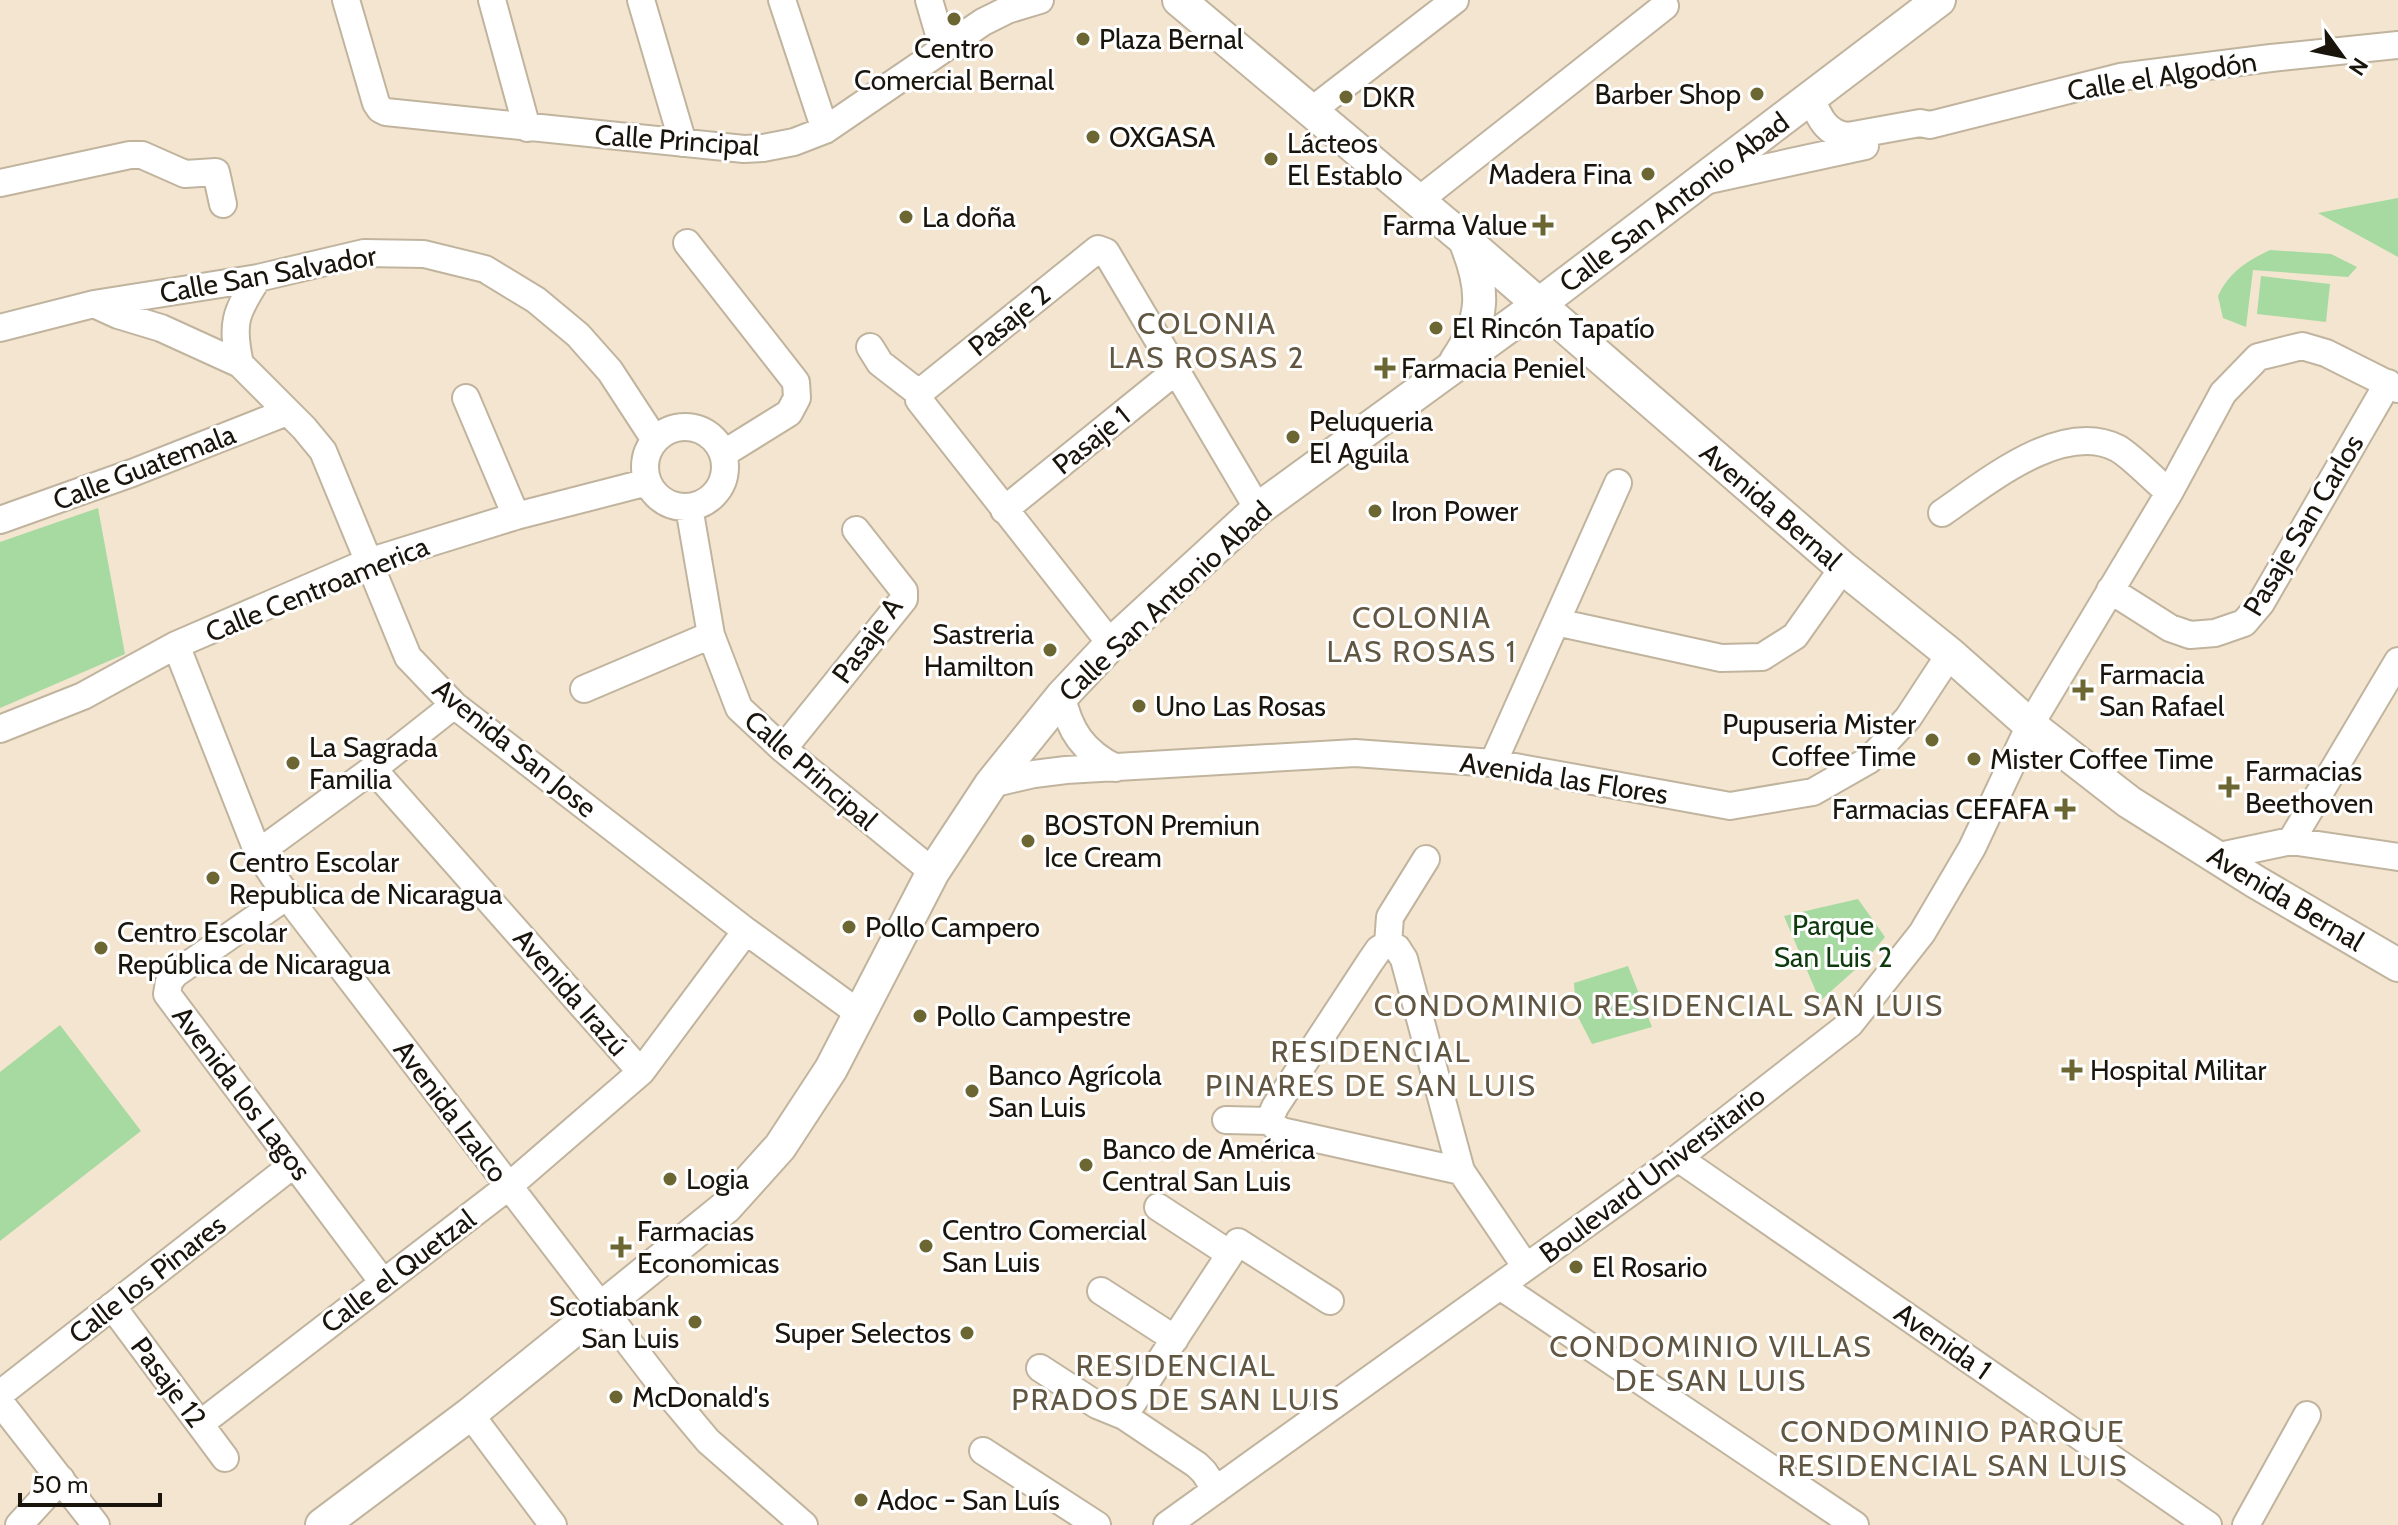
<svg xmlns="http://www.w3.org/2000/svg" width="2398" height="1525" font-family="Cabin,sans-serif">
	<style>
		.green { fill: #a6daa1 }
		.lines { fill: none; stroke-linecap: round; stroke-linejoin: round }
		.minor-casing { stroke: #c1b49e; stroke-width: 30 }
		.major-casing { stroke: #c1b49e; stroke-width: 36 }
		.minor { stroke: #fff; stroke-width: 26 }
		.major { stroke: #fff; stroke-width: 32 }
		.poi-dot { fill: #6b6632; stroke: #fff; stroke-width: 3 }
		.labels { text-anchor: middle; stroke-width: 6; stroke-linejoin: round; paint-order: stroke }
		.poi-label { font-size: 28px; fill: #19140c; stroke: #fff; text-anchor: start }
		.street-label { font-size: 28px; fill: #19140c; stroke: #fff }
		.park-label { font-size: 28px; fill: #0f3a0e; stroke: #fff }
		.neighbourhood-label { font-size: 30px; letter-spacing: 2px; fill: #615642; stroke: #fff }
	</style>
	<rect width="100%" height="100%" fill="#f3e5cf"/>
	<!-- green -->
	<path class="green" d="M2398,198v59l-80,-44z
		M2270,250l61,4 26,13 -9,10 -95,-7 -7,57 -23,-9 -5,-22c11,-24 29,-35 52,-46z
		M2261,276l69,8 -4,38 -69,-8z
		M98,508l27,146 -125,54v-166z
		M1858,899l27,38 -19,23 -46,41 -36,-85z
		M1628,966l24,61 -60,17 -16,-31 -2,-30z
		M60,1025l81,106 -141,110v-169z"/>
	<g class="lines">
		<!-- minor casing -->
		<g class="minor-casing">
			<path id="minor" d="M346,0l30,103 4,6 6,3 358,37 19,-1 31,-6 31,-12 158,-108 24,-12 33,-10
				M492,0l35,128
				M641,0l42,143
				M782,0l43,130
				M929,0l14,48
				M1811,98c8,19 15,36 37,38l72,-13 10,2 190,-48 151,-19 127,-13
				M1311,111l144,-111
				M1704,181l161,-35
				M0,183l130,-28h12l43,19 31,-2 7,32
				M1418,201l247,-195
				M687,243l109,139 1,16 -8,15 -66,41
				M94,304l24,11 43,13 79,36 64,64 19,23 85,206 46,48 292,226 114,83
				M0,328l94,-24 164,-26 106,-25 60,1 61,15 51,31 42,35 32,36 45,69
				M870,347l10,16 40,31
				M240,364c-9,-41 -5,-51 18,-86
				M466,398l50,118
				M645 467a40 40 0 1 1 80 0a40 40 0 1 1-80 0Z
				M689,507l22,128 28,73 44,41 150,123
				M1004,510l173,-140
				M1942,513c44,-30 119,-93 175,-65 12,6 40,34 52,45
				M0,520l132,-47 155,-61
				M2110,590l60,38 20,7 25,-2 29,-10 17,-20 127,-220
				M1556,622l165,36 41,-1 33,-21 48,-68
				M1111,644l-192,-244 5,-11 174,-140 8,3 152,257
				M176,645l82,208 29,43 375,490 46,55 96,84
				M584,689l127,-54
				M1062,696c7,35 22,56 54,72
				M0,729l83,-33 93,-51 192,-83 148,-46 132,-34
				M783,749l121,-150v-8l-48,-61
				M1493,763l125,-280
				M373,769l268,303
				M991,784l43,-10 32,-4 289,-17 138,10 237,43 83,-14 56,-32 39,-42 42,-64
				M2291,841l107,-180
				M258,853l115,-84 81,-64
				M2215,857l76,-16 107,16
				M287,896l-112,78 -6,8 -2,12 215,287
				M1388,944l9,4 7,11 57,212 65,96
				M1388,944l2,-27 36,-58
				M1226,1120l43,1 12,10 180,40
				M1269,1121l6,-14 95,-145 9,-13 9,-5
				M1678,1158l530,367
				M1158,1207l72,47
				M1500,1286l355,239
				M1101,1291l74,48
				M112,1306l113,152
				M1040,1368l57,37 27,11 73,49 7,7 12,18
				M0,1394l294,-230
				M0,1402l96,123
				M470,1414l83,111
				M1124,1416l114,-174 92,59
				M200,1424l309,-238 132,-114 105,-141
				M983,1451l114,74
				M19,1525l42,-46
				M1167,1525l511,-367 172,-134 72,-91 50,-85 58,-123 139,-232 54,-100 35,-36 44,-11 24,7 72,36
				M2246,1525l61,-110"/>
		</g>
		<!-- major casing -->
		<g class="major-casing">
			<path id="major" d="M1179,0l286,240 378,328 107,86 80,71 99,77 127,80 142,83
				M1456,361c29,-42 29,-71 10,-118
				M322,1525l148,-111 256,-207 54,-60 51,-78 102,-197 58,-88 71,-88 49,-52 147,-135 280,-204 401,-305"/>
		</g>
		<!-- minor -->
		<use href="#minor" class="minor"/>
		<!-- major -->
		<use href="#major" class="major"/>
	</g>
	<!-- markers -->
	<g class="poi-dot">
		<circle cx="954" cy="19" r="8"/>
		<circle cx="1083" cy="39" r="8"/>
		<circle cx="1757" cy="94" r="8"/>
		<circle cx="1346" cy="97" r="8"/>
		<circle cx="1093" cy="137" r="8"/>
		<circle cx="1271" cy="159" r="8"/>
		<circle cx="1648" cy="174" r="8"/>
		<circle cx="906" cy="217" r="8"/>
		<path d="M1539 213h8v8h8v8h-8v8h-8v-8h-8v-8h8z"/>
		<circle cx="1436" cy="328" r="8"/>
		<path d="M1381 356h8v8h8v8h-8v8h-8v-8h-8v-8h8z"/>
		<circle cx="1293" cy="437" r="8"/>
		<circle cx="1375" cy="511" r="8"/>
		<circle cx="1050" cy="650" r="8"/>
		<path d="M2079 678h8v8h8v8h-8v8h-8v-8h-8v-8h8z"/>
		<circle cx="1139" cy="706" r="8"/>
		<circle cx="1932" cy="740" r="8"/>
		<circle cx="1974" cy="759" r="8"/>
		<circle cx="293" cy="763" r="8"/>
		<path d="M2225 775h8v8h8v8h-8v8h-8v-8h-8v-8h8z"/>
		<path d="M2061 797h8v8h8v8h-8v8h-8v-8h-8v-8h8z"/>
		<circle cx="1028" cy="841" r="8"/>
		<circle cx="213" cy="878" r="8"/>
		<circle cx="849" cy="927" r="8"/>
		<circle cx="101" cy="948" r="8"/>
		<circle cx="920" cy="1016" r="8"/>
		<path d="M2068 1058h8v8h8v8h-8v8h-8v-8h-8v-8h8z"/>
		<circle cx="972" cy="1091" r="8"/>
		<circle cx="1086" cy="1165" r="8"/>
		<circle cx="670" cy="1179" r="8"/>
		<circle cx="926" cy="1246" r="8"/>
		<path d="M617 1235h8v8h8v8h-8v8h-8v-8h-8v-8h8z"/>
		<circle cx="1576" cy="1267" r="8"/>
		<circle cx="695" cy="1322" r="8"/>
		<circle cx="967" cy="1333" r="8"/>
		<circle cx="616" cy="1397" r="8"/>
		<circle cx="861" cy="1500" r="8"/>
	</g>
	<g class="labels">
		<!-- poi labels -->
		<g class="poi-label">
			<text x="1099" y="49">Plaza Bernal</text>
			<text x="954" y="58" text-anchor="middle">Centro<tspan x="954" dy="32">Comercial Bernal</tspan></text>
			<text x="1741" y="104" text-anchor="end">Barber Shop</text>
			<text x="1362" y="107">DKR</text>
			<text x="1109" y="147">OXGASA</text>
			<text x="1287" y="153">Lácteos<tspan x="1287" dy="32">El Establo</tspan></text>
			<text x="1632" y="184" text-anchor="end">Madera Fina</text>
			<text x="922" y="227">La doña</text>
			<text x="1527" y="235" text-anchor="end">Farma Value</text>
			<text x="1452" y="338">El Rincón Tapatío</text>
			<text x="1401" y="378">Farmacia Peniel</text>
			<text x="1309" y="431">Peluqueria<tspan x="1309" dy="32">El Aguila</tspan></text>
			<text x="1391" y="521">Iron Power</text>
			<text x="1034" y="644" text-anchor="end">Sastreria<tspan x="1034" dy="32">Hamilton</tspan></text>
			<text x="2099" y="684">Farmacia<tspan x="2099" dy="32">San Rafael</tspan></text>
			<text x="1155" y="716">Uno Las Rosas</text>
			<text x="1916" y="734" text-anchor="end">Pupuseria Mister<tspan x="1916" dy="32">Coffee Time</tspan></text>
			<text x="309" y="757">La Sagrada<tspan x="309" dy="32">Familia</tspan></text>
			<text x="1990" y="769">Mister Coffee Time</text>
			<text x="2245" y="781">Farmacias<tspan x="2245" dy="32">Beethoven</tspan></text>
			<text x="2049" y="819" text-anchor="end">Farmacias CEFAFA</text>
			<text x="1044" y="835">BOSTON Premiun<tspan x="1044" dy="32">Ice Cream</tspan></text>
			<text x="229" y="872">Centro Escolar<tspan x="229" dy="32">Republica de Nicaragua</tspan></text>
			<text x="865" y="937">Pollo Campero</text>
			<text x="117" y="942">Centro Escolar<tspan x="117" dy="32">República de Nicaragua</tspan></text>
			<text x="936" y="1026">Pollo Campestre</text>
			<text x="2090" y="1080">Hospital Militar</text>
			<text x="988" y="1085">Banco Agrícola<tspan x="988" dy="32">San Luis</tspan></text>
			<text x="1102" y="1159">Banco de América<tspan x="1102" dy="32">Central San Luis</tspan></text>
			<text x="686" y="1189">Logia</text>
			<text x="942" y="1240">Centro Comercial<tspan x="942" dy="32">San Luis</tspan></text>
			<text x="637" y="1241">Farmacias<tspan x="637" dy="32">Economicas</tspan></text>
			<text x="1592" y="1277">El Rosario</text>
			<text x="679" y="1316" text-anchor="end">Scotiabank<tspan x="679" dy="32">San Luis</tspan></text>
			<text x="951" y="1343" text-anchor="end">Super Selectos</text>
			<text x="632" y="1407">McDonald's</text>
			<text x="877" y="1510">Adoc - San Luís</text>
		</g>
		<!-- street labels -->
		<g class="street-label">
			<text transform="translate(2162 76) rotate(-9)" y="10">Calle el Algodón</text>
			<text transform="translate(677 140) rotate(4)" y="10">Calle Principal</text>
			<text transform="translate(1674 202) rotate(-37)" y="10">Calle San Antonio Abad</text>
			<text transform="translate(268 274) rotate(-10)" y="10">Calle San Salvador</text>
			<text transform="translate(1009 320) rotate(-39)" y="10">Pasaje 2</text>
			<text transform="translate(1091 440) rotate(-39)" y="10">Pasaje 1</text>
			<text transform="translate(144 467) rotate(-21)" y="10">Calle Guatemala</text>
			<text transform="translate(1771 506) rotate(41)" y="10">Avenida Bernal</text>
			<text transform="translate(2303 525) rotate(-59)" y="10">Pasaje San Carlos</text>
			<text transform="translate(317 589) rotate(-22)" y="10">Calle Centroamerica</text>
			<text transform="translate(1165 601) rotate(-43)" y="10">Calle San Antonio Abad</text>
			<text transform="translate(867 640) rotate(-54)" y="10">Pasaje A</text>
			<text transform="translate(515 748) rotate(39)" y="10">Avenida San Jose</text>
			<text transform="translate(811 770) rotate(41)" y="10">Calle Principal</text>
			<text transform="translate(1564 778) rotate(9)" y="10">Avenida las Flores</text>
			<text transform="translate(2286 898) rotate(31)" y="10">Avenida Bernal</text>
			<text transform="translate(571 992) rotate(49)" y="10">Avenida Irazú</text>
			<text transform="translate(242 1093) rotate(53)" y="10">Avenida los Lagos</text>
			<text transform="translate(451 1111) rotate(53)" y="10">Avenida Izalco</text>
			<text transform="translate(1652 1174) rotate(-37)" y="10">Boulevard Universitario</text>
			<text transform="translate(398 1271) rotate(-37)" y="10">Calle el Quetzal</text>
			<text transform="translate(147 1279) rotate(-38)" y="10">Calle los Pinares</text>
			<text transform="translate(1943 1341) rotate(35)" y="10">Avenida 1</text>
			<text transform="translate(169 1382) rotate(53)" y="10">Pasaje 12</text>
		</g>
		<!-- park labels -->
		<g class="park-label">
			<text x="1833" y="935">Parque<tspan x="1833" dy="32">San Luis 2</tspan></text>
		</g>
		<!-- neighbourhood labels -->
		<g class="neighbourhood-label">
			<text x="1207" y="334">COLONIA<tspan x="1207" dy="34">LAS ROSAS 2</tspan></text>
			<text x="1422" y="628">COLONIA<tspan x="1422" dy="34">LAS ROSAS 1</tspan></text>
			<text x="1659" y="1016">CONDOMINIO RESIDENCIAL SAN LUIS</text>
			<text x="1371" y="1062">RESIDENCIAL<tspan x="1371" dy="34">PINARES DE SAN LUIS</tspan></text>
			<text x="1711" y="1357">CONDOMINIO VILLAS<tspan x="1711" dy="34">DE SAN LUIS</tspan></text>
			<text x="1176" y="1376">RESIDENCIAL<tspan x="1176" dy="34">PRADOS DE SAN LUIS</tspan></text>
			<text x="1953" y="1442">CONDOMINIO PARQUE<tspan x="1953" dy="34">RESIDENCIAL SAN LUIS</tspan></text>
		</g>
	</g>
	<!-- north arrow -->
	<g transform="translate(2342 56) rotate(123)" stroke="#ffffff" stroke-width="6" paint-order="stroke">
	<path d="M0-6L14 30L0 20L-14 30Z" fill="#19140c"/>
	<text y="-12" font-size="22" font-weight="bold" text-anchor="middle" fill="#19140c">N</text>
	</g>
	<!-- scale -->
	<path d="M20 1493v12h140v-12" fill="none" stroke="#19140c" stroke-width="4"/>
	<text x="32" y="1493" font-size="24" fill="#19140c" stroke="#ffffff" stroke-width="6" paint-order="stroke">50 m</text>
</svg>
